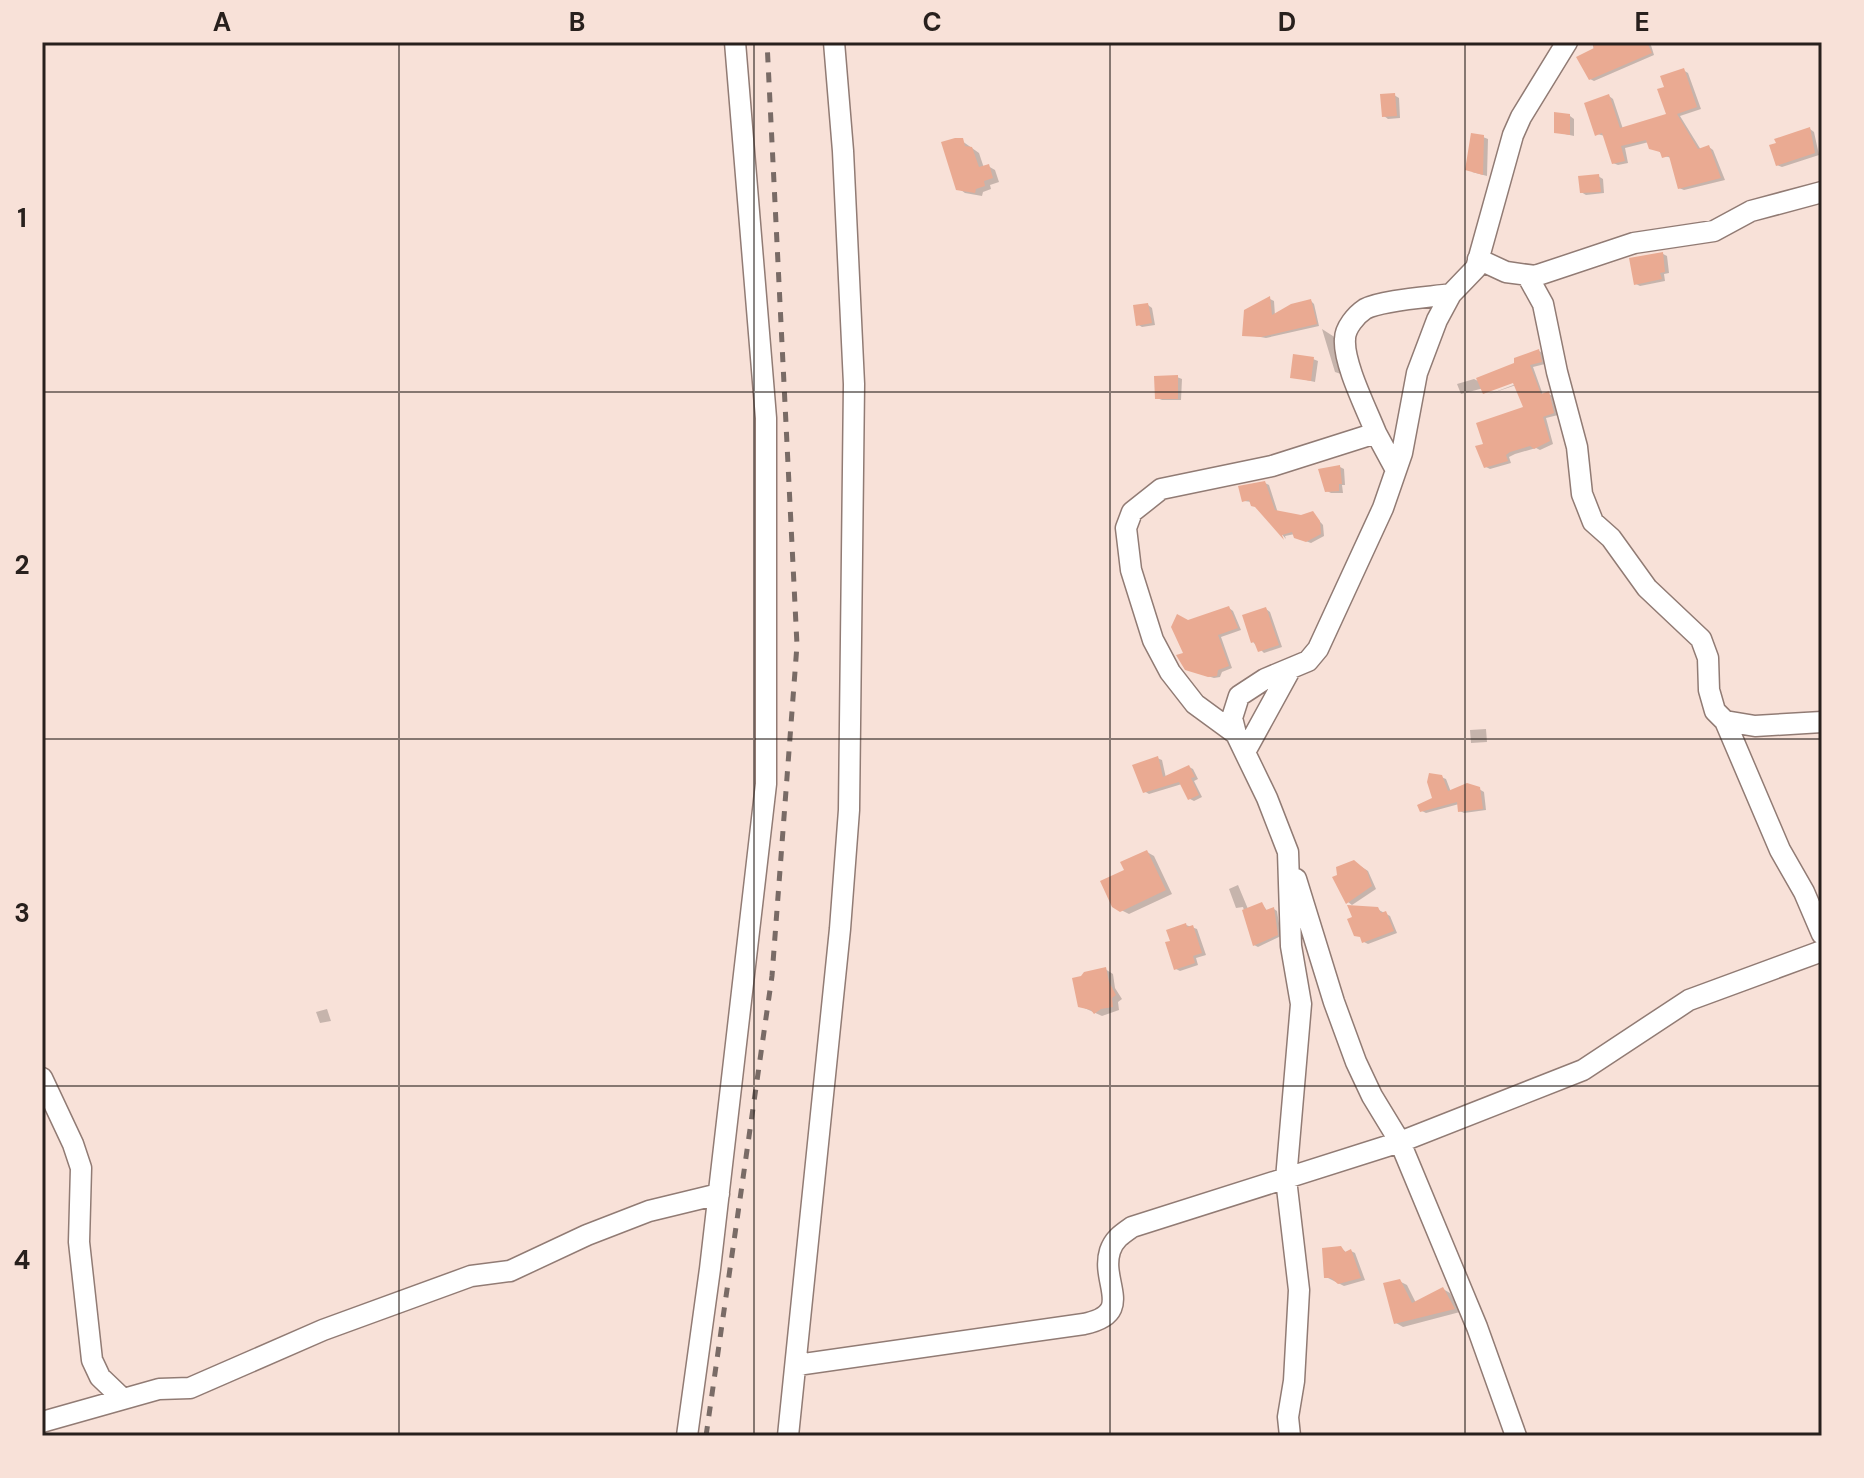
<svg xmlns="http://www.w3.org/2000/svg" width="1864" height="1478" font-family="'DM Sans',sans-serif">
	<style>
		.shadow { fill: #0003 }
		.building { fill: #eaaa92 }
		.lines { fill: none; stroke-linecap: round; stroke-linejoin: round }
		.minor-casing { stroke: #917b74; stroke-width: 23 }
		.minor { stroke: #fff; stroke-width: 20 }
		.rail { stroke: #796b66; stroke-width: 5; stroke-dasharray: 10 10; stroke-linecap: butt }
		.grid { fill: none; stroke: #28201d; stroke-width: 2; stroke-opacity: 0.55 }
		.neatline { fill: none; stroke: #28201d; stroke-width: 3 }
		.grid-label { font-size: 26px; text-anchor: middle; font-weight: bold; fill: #28201d }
	</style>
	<rect width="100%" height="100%" fill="#f8e1d8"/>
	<!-- shadow -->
	<path class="shadow" d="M1592,42h58l4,13 -60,26 -4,-2 4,-29z
		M1683,70l5,3 13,36 -21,7 21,34 8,-3 4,3 12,30 -41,10 -5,-2 -7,-30 -8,-2 -15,-14 -24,6 3,15 -10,2 -5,-2 -8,-27 -8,-2 12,-38 4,3 10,30 45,-13 -1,-28z
		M1394,95l5,3 1,20 -12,1 -4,-3z
		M1570,116l4,3v17l-18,-4z
		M1810,129l4,3 5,23 -37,12 -5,-2z
		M1483,137l5,2 -1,37 -15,-4z
		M962,141l17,12 5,15 4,-2 7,4 4,12 -9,3 1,4 -8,3 -1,4 -17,-3 -7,-5z
		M1598,176l5,3 1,14 -18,2 -5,-3z
		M1663,254l4,2 2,17 -5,1 1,7 -25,5 -4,-2z
		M1270,299l4,2 1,15 36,-15 3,3 5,22 -53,12 -22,-4 2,-22z
		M1148,305l4,3 3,17 -13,2 -5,-3z
		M1322,329l14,9v17l5,19 -6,-2z
		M1539,351l4,2 2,11 -12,3 10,28 5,-1 5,2 5,19 -12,3 7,26 -13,6 -4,-2 -21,6 -6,3 2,6 -21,6 -4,-2 40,-58 -10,-24 -29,10 37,-14 -2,-3 -61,16 -4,-10 17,-5 6,3z
		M1313,359l5,2 -3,21 -22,-5z
		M1177,377l5,2 -1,21h-19l-5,-2z
		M1340,467l4,2 1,16h-3l1,8h-12l-4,-2z
		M1265,483l4,2 9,28 23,4 11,-4 11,12 1,11 -13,7 -11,-4 -5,-5 -10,2 1,3 -28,-32 -6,-5 -8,-1z
		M1229,608l4,3 8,19 -20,7 11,31 -10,4 -2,5 -6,1 -23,-7 -6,-17 3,-32z
		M1266,609l4,3 12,35 -18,6 -11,-11z
		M1486,729l1,13 -16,1 -1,-13z
		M1157,758l5,2 4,18 23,-11 4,2 5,10 -4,2 8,16 -8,4 -4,-2 -8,-15 -33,10 -5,-3z
		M1441,777l5,2 5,13 28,-3 5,3 2,18 -22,3 -4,-2 -1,-7 -33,9 -4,-2 13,-12z
		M1147,852l7,4 18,38 -43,20 -16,-8z
		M1354,862l14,9 8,18 -24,16 -4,-3z
		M1238,885l10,24 14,-5 6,8 6,-3 3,2 4,25 -23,11 -4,-2 -11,-38 -7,1 -7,-19z
		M1377,909l13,7 7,17 -29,11 -4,-2z
		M1186,925l11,4 9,26 -10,3 2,7 -18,6 -4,-2 -4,-27z
		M1105,969l8,5 2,14 7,11 -4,3 1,8 -17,6 -22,-10z
		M327,1009l4,12 -11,2 -4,-11z
		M1341,1248l6,5 4,-2 4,2 10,27 -21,6 -18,-9z
		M1399,1281l8,4 9,18 27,-14 7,4 10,19 -57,15 -7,-4z"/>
	<!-- building -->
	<path class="building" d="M1592,42h55l5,11 -63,27 -13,-23 18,-9z
		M1684,68l13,39 -20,7 21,35 11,-4 12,33 -43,11 -9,-33 -7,2 -2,-6 -11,-3 -3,-9 -25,6 4,15 -13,3 -10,-31 -7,3 -11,-33 25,-9 11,34 46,-14 -9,-25 7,-2 -4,-11z
		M1395,93l2,23 -15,1 -2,-23z
		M1554,112l16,2v21l-16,-2z
		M1810,127l5,26 -39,13 -7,-21 7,-2 -2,-4z
		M1471,133l13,2 -1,40 -18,-5z
		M955,138h8l2,8 7,1 7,20 10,-3 4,14 -9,3 1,5 -9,3 -1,4 -19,-3 -15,-48z
		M1599,174l2,18 -21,1 -2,-17z
		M1663,252l2,20 -5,1 2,6 -28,6 -5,-27z
		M1270,296l2,19 19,-11 20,-5 6,25 -56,13 -19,-1 2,-26z
		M1148,303l4,20 -16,3 -3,-21z
		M1539,349l3,13 -12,3 11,29 8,-3 5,22 -11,4 7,24 -16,8 -4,-3 -20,6 -4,3 2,6 -24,7 -9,-22 8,-2 -7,-21 47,-16 -10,-24 -30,11 -7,-16 38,-15v-5z
		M1293,354l21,3 -3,24 -21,-3z
		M1178,375v24h-23l-1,-23z
		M1340,465l2,19h-3v7l-14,1 -7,-23z
		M1265,481l10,29 26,5 12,-4 7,10 1,13 -15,8 -12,-4 -2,-6 -10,3 2,5 -29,-33 -4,-1 -2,-6 -7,2 -4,-16z
		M1229,606l9,22 -20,7 11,31 -11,4 -1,6 -9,1 -23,-7 -9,-15 7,-2 -12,-26 6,-13 11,6z
		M1266,607l13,38 -21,7 -4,-10 -3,1 -9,-28z
		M1158,756l5,21 26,-12 6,12 -4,1 8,17 -11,5 -9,-18 -36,11 -11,-28z
		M1429,773l13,2 6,16 19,-8 13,4 3,22 -25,3 -1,-10 -37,10 -3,-7 15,-7 -5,-16z
		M1147,850l19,40 -46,22 -8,-5 -12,-26 24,-11 -4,-8z
		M1354,860l13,11 5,15 -26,18 -14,-27 5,-2 -1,-8z
		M1262,902l4,8 8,-3 4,28 -25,11 -11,-36z
		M1347,905l31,2 3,6 5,-2 8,20 -32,12 -2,-6 -6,-1 -7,-17 5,-2z
		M1186,923l1,4 6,-2 9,28 -9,3 2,7 -21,7 -9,-28 5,-1 -4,-11z
		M1106,967l3,15 7,13 -4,3 1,9 -12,2 -7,5 -3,-4 -13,-3 -6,-29 9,-2 3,-4z
		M1341,1246l4,6 6,-3 10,29 -23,6 -7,-6h-7l-2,-30z
		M1400,1279l12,24 31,-16 12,22 -61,15 -11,-41z"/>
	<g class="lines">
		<!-- minor casing -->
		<g class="minor-casing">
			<path id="minor" d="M1478,259l28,13 29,4 99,-33 80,-12 37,-20 71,-19
				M1527,275l16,29 14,68 20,75 5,47 11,28 18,16 36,50 54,51 7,19 1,32 6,21 10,10 30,5 67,-4
				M1376,433c-9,-23 -33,-70 -31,-94 0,-11 11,-24 20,-30 17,-9 66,-12 86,-15
				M1725,721l55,129 24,42 18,42
				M1236,734l-41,-30 -25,-32 -17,-32 -22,-70 -5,-42 6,-16 29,-23 111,-23 104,-33 20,37
				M1245,752l45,-82
				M1296,879l38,123 22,60 16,34 28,46 77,185 39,109
				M42,1078l31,66 8,24 -2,74 13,118 8,17 23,22
				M797,1365l287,-41c52,-11 16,-41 26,-73 4,-12 12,-17 22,-24l268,-85 183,-72 106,-70 133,-49
				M42,1422l117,-33 31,-1 133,-58 148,-54 39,-5 77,-36 62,-24 70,-17
				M687,1436l23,-167 56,-485v-366l-31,-376
				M788,1436l52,-507 9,-119 5,-426 -11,-233 -9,-109
				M1290,1436l-2,-19 6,-36 5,-91 -13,-111 15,-175 -10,-58 -3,-94 -21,-54 -31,-64 -4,-16 7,-22 26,-17 43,-18 10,-12 65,-141 19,-55 15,-80 20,-53 14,-26 25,-26 37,-133 8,-18 46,-75"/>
		</g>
		<!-- minor -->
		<use href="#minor" class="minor"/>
		<!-- rail -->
		<path class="rail" d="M706,1436l66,-460 25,-331 -30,-603"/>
	</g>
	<!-- grid -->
	<path class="grid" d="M399,42v1394M754,42v1394M1110,42v1394M1465,42v1394M42,392h1780M42,739h1780M42,1086h1780"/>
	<!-- border -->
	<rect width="1864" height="1478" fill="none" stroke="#f8e1d8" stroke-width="88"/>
	<rect x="44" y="44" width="1776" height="1390" class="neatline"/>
	<g class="grid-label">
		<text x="222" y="31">A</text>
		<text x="577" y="31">B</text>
		<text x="932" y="31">C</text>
		<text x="1287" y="31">D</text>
		<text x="1642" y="31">E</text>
		<text x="22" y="227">1</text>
		<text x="22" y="574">2</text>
		<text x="22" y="922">3</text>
		<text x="22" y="1269">4</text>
	</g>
</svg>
